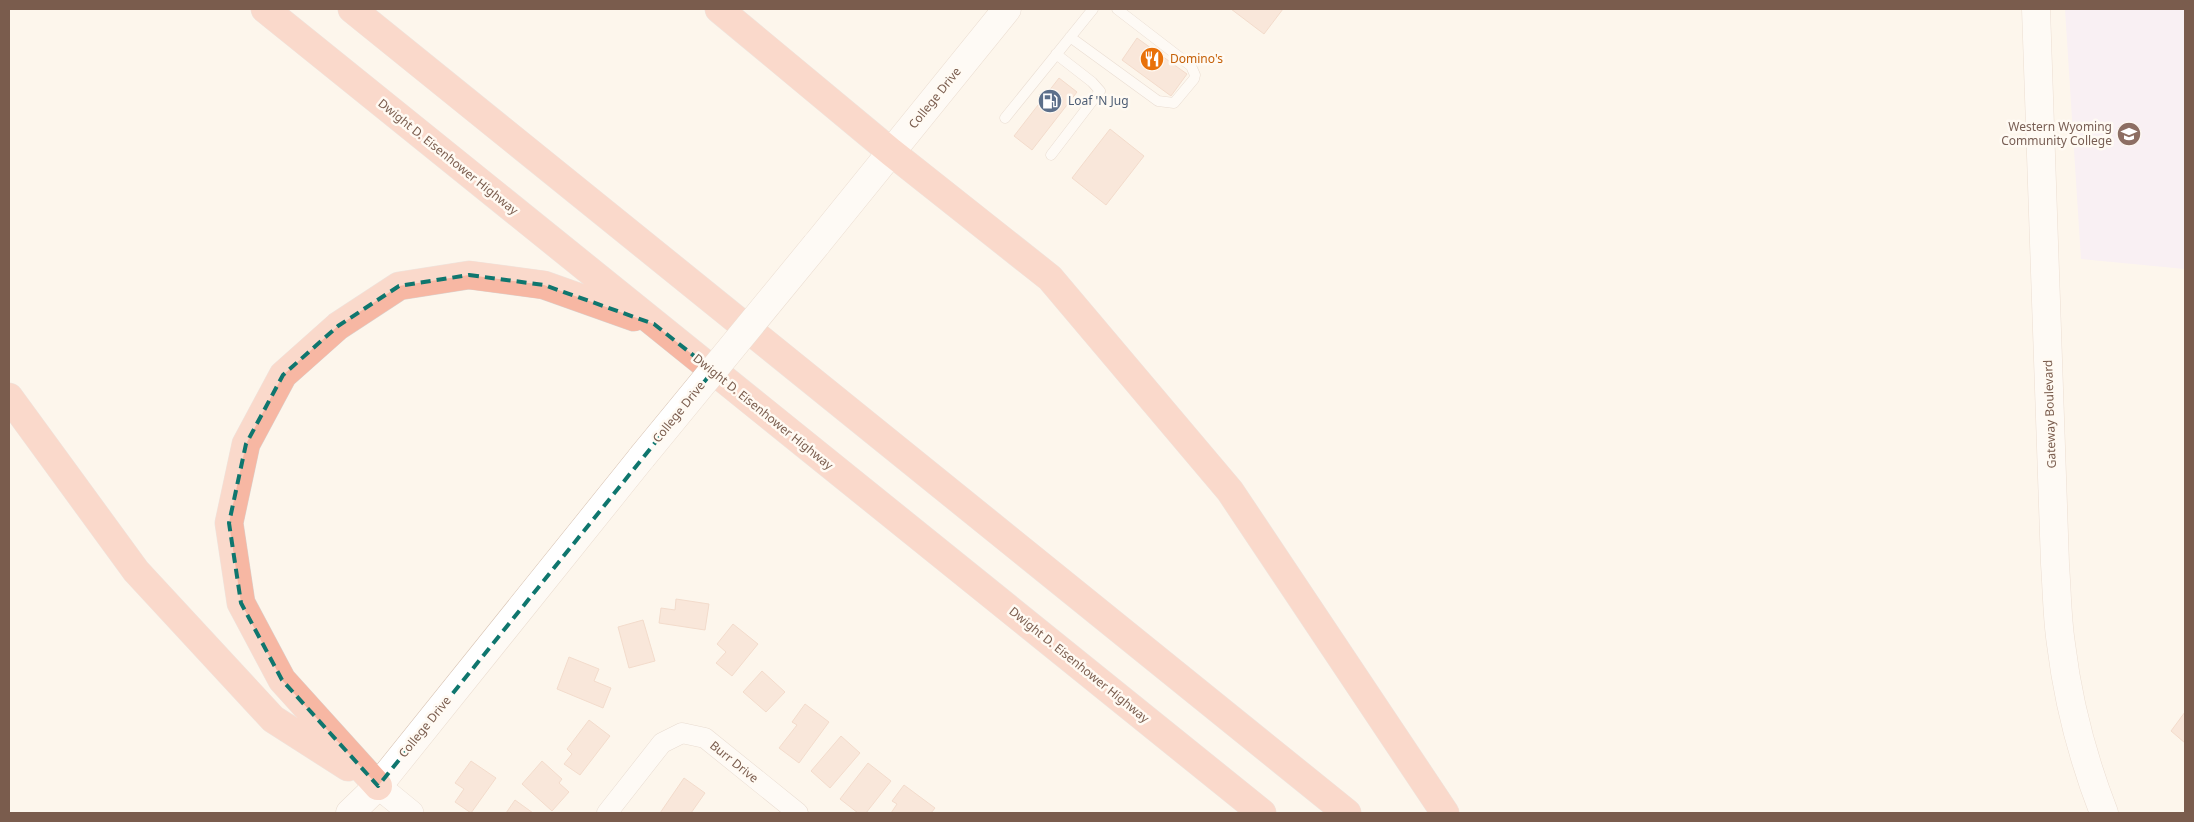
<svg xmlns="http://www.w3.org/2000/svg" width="2194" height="822" font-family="'Noto Sans',sans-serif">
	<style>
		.education { fill: #f3e8fa }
		.building { fill: #f3d5c3; stroke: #e6bba3 }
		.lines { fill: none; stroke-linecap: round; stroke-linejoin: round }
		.service-casing { stroke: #d1beb0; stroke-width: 11 }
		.minor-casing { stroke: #d1beb0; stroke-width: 21 }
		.tertiary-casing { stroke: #d1beb0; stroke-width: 26 }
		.secondary-casing { stroke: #d6c0b0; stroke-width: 29 }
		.motorway-casing { stroke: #dad1cd; stroke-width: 29 }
		.service { stroke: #fff; stroke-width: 10 }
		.minor { stroke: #fff; stroke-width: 20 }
		.tertiary { stroke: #fff; stroke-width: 25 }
		.secondary { stroke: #fff; stroke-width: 28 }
		.motorway { stroke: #f7b7a3; stroke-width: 28 }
		.secondary-bridge-casing { stroke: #d6c0b0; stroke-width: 29; stroke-linecap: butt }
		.secondary-bridge { stroke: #fff; stroke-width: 28 }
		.marked { fill: none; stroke: #0f766e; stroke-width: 4; stroke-dasharray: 10 6; stroke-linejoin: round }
		.labels { text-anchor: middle; stroke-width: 5; stroke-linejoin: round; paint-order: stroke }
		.food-label { font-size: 12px; fill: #c56008; stroke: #fffaf3; text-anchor: start }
		.street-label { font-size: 12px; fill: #7a5c4d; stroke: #fffaf3 }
		.service-label { font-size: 12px; fill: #4e5e75; stroke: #fffaf3; text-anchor: start }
		.education-label { font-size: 12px; fill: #785e54; stroke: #fffaf3; text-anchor: end }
	</style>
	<rect width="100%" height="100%" fill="#fdf6ec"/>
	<!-- education -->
	<path class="education" d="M2065,9h120v260l-104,-10z"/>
	<!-- building -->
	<path class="building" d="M1231,9h52l-19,25z
		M1137,38l50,36 -16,22 -49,-36z
		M1059,78l18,14 -45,58 -18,-14z
		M1110,129l34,27 -38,49 -34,-27z
		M676,599l33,5 -4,26 -46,-7 2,-15 14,2z
		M643,620l12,41 -26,7 -11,-41z
		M733,624l25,20 -26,32 -16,-13 10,-11 -9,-8z
		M569,657l30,12 -5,12 17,7 -8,20 -46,-19z
		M762,671l23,21 -19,20 -23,-20z
		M805,704l24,18 -30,41 -20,-15 18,-23 -5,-3z
		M2185,712v31l-14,-12z
		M589,720l21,16 -30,39 -16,-11 8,-10 -5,-5z
		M841,736l19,17 -30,35 -19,-17z
		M471,761l25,17 -25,35 -16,-11 9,-13 -9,-6z
		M542,761l20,18 -3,4 10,9 -17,19 -30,-27z
		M868,763l23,18 -25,32h-8l-18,-14z
		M684,778l21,15 -14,20h-31z
		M904,785l31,23 -4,5h-40l6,-9 -5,-3z
		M515,800l18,13h-27z"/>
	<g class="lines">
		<!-- service casing -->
		<g class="service-casing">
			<path id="service" d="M1070,37l88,64 16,2 20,-24 1,-4 -4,-9 -74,-57
				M1005,118l88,-109
				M1051,155l49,-64 -8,-9 -36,-28"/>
		</g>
		<!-- minor casing -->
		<g class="minor-casing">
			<path id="minor" d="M607,813l55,-70 20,-10 23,5 93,75"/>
		</g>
		<!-- tertiary casing -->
		<g class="tertiary-casing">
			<path id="tertiary" d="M378,786l33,27"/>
		</g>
		<!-- secondary casing -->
		<g class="secondary-casing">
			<path id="secondary" d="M2036,9l19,555c2,27 2,54 6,80 7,58 22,115 43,169
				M816,245l191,-236
				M350,813l28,-27 264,-329"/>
		</g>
		<!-- motorway casing -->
		<g class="motorway-casing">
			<path id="motorway" d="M265,9l997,804
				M352,9l995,804
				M719,9l172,143 159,126 180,213 215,322
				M9,397l127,174 137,148 75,48
				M378,786l-96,-106 -41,-77 -12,-80 17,-79 37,-69 55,-49 61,-40 70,-11 75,10 90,32"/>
		</g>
		<!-- service -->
		<use href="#service" class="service"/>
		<!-- minor -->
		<use href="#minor" class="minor"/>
		<!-- tertiary -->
		<use href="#tertiary" class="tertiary"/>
		<!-- secondary -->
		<use href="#secondary" class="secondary"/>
		<!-- motorway -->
		<use href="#motorway" class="motorway"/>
		<!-- secondary-bridge casing -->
		<g class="secondary-bridge-casing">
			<path id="secondary-bridge" d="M642,457l174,-212"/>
		</g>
		<!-- secondary-bridge -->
		<use href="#secondary-bridge" class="secondary-bridge"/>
	</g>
	<!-- marked area -->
	<path d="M0 0H2194V822H0ZM469,275l75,10 110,39 59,47 -335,415 -96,-106 -41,-77 -12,-80 17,-79 37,-69 55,-49 61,-40z" fill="#fdf6ec" fill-opacity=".55" fill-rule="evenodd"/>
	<path class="marked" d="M469,275l75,10 110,39 59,47 -335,415 -96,-106 -41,-77 -12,-80 17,-79 37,-69 55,-49 61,-40z"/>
	<!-- icons -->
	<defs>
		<g id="restaurant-disc" transform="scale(1.25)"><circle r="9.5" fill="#e8710a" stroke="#fffaf3"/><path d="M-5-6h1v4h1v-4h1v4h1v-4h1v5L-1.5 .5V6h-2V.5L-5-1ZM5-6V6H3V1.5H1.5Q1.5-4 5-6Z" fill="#fff"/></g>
		<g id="fuel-disc" transform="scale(1.25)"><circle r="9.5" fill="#5c6f8a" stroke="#fffaf3"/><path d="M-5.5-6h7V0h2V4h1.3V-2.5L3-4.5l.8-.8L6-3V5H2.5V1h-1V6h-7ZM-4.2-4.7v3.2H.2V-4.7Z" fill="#fff"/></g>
		<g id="university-disc" transform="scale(1.25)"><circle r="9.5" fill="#8d6e63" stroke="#fffaf3"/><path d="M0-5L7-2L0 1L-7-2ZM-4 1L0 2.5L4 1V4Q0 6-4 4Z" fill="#fff"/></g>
	</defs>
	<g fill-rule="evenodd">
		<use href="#restaurant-disc" x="1152" y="59"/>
		<use href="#fuel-disc" x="1050" y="101"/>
		<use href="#university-disc" x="2129" y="134"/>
	</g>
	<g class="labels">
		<!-- food labels -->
		<g class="food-label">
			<text x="1170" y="63">Domino's</text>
		</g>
		<!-- street labels -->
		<g class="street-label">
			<text transform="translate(935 98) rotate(-51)" y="4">College Drive</text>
			<text transform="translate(448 157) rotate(39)" y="4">Dwight D. Eisenhower Highway</text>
			<text transform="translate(679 412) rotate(-51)" y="4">College Drive</text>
			<text transform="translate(763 412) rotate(39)" y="4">Dwight D. Eisenhower Highway</text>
			<text transform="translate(2050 414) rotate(-92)" y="4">Gateway Boulevard</text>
			<text transform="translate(1079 665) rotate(39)" y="4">Dwight D. Eisenhower Highway</text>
			<text transform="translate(425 727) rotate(-51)" y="4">College Drive</text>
			<text transform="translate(734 762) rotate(39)" y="4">Burr Drive</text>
		</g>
		<!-- service labels -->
		<g class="service-label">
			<text x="1068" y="105">Loaf 'N Jug</text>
		</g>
		<!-- education labels -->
		<g class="education-label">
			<text x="2112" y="131">Western Wyoming<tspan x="2112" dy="14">Community College</tspan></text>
		</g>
	</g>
	<!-- border -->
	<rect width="2194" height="822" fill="none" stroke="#7a5c4d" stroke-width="20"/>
</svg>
